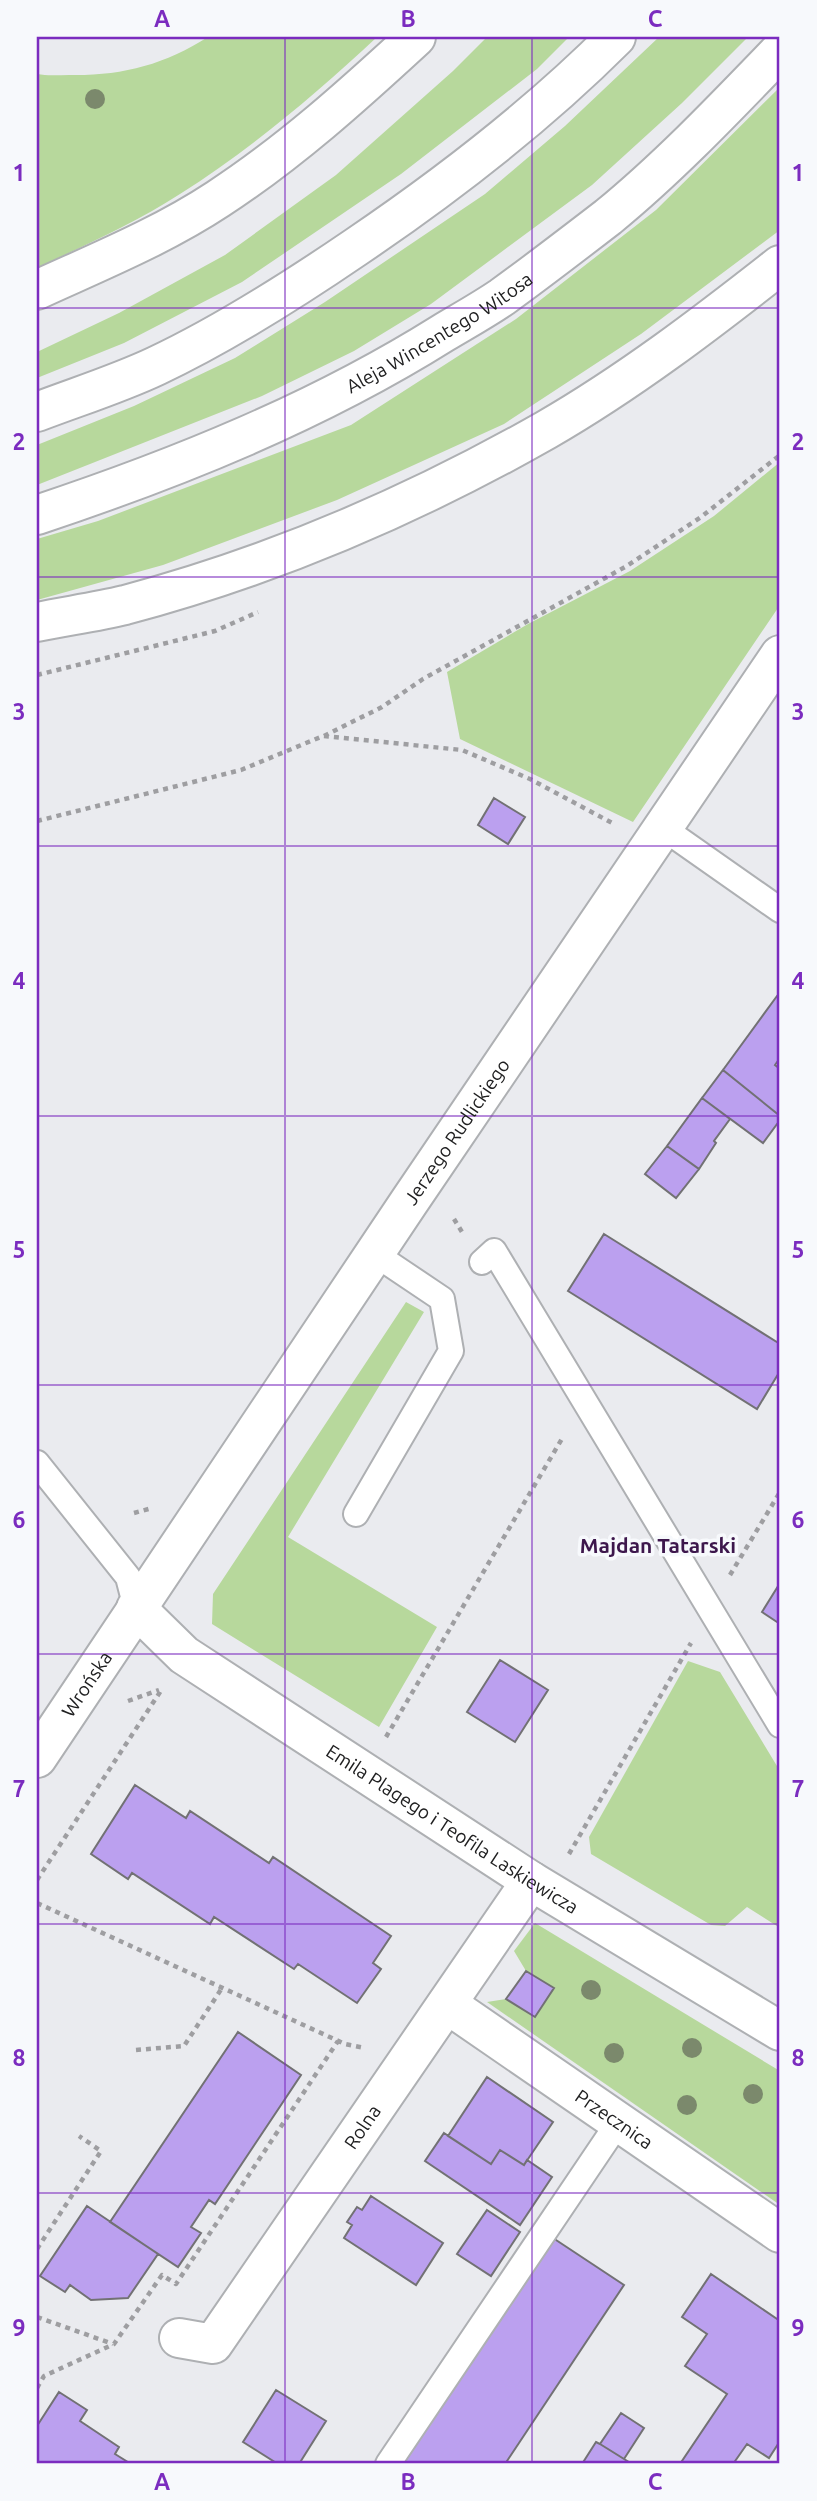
<svg xmlns="http://www.w3.org/2000/svg" width="817" height="2501" font-family="Ubuntu,sans-serif">
	<style>
		.green { fill: #b7d89c }
		.building { fill: #bba0ef; stroke: #727174; stroke-width: 2 }
		.lines { fill: none; stroke-linecap: round; stroke-linejoin: round }
		.lane-casing { stroke: #aeb0b3; stroke-width: 28 }
		.street-casing { stroke: #aeb0b3; stroke-width: 42 }
		.primary-casing { stroke: #aeb0b3; stroke-width: 42 }
		.path { stroke: #9e9ea1; stroke-width: 4.5; stroke-dasharray: 5 5; stroke-linecap: butt }
		.lane { stroke: #fff; stroke-width: 24 }
		.street { stroke: #fff; stroke-width: 38 }
		.primary { stroke: #fff; stroke-width: 38 }
		.tree { fill: #7b896c }
		.grid { fill: none; stroke: #7b2cbf; stroke-width: 2; stroke-opacity: 0.55 }
		.labels { text-anchor: middle; stroke-width: 7; stroke-linejoin: round; paint-order: stroke }
		.street-label { font-size: 19px; fill: #202021; stroke: #f7f9fc }
		.neighbourhood-label { font-size: 21px; font-weight: bold; fill: #3d174c; stroke: #f7f9fc }
		.neatline { fill: none; stroke: #7b2cbf; stroke-width: 2.5 }
		.grid-label { font-size: 23px; text-anchor: middle; font-weight: bold; fill: #7b2cbf }
	</style>
	<rect width="100%" height="100%" fill="#eaebef"/>
	<!-- green -->
	<path class="green" d="M208,37h169c-61,57 -126,112 -197,157 -45,29 -95,51 -143,74v-194c10,2 21,1 32,1 52,1 95,-10 139,-38z
		M487,37h82l-32,32 -136,105 -159,108 -118,61 -87,35v-26l82,-39 106,-58 111,-80 117,-104z
		M659,37h89l-66,66 -90,82 -161,119 -77,47 -92,45 -225,89v-40l97,-39 101,-48 90,-56 160,-108 80,-68z
		M780,87v143l-139,104 -137,90 -167,76 -174,65 -126,35v-61l61,-18 253,-96 165,-106 140,-109z
		M780,462v143l-147,217 -173,-83 -13,-67 81,-48 102,-53 84,-55z
		M406,1302l18,10 -136,225 149,90 -58,100 -167,-103 1,-30z
		M688,1661l32,11 60,99v157l-33,-21 -22,19 -14,-1 -120,-71 -2,-17z
		M535,1923l245,148v134l-293,-203 19,-3 29,18 18,-28 -27,-18 -12,-20z"/>
	<!-- building -->
	<path class="building" d="M494,798l31,19 -17,27 -30,-19z
		M777,996l3,2v60l-5,7 5,4v47l-57,-46z
		M723,1070l57,46v4l-17,23 -61,-45z
		M702,1098l28,21 -16,22 2,2 -17,26 -32,-23z
		M667,1146l32,23 -23,29 -31,-24z
		M604,1234l176,110v27l-23,38 -189,-118z
		M780,1583v41l-18,-12z
		M500,1660l48,30 -33,52 -48,-30z
		M135,1785l51,33 4,-7 79,52 4,-6 118,79 -18,27 8,6 -24,34 -59,-39 -4,5 -80,-52 -4,7 -78,-51 -4,6 -37,-25z
		M526,1971l28,17 -19,29 -29,-18z
		M238,2032l63,43 -86,129 -6,-4 -18,27 10,6 -23,34 -68,-45z
		M487,2077l66,45 -29,43 -24,-15 -9,14 -43,-28z
		M444,2133l47,31 9,-14 24,15 3,-5 25,17 -32,48 -95,-64z
		M371,2196l72,47 -27,42 -72,-47 8,-13 -5,-3 10,-15 5,3z
		M87,2206l71,48 -30,44 -37,2 -21,-15 -5,7 -25,-16z
		M487,2210l33,22 -29,44 -34,-22z
		M553,2238l71,47 -119,179h-102z
		M711,2274l69,47v120l-11,17 -22,-14 -14,20h-46l-5,-3 45,-67 -42,-28 22,-32 -25,-17z
		M276,2390l50,31 -27,43h-21l-35,-22z
		M59,2392l28,18 -7,11 39,26 -4,7 16,10h-94v-38z
		M621,2413l23,15 -20,31 -24,-15z
		M596,2442l4,2 32,20h-50z"/>
	<g class="lines">
		<!-- lane casing -->
		<g class="lane-casing">
			<path id="lane" d="M663,828l117,82
				M482,1262l12,-11 286,474
				M37,1463l91,114 8,31
				M356,1514l95,-163 -9,-52 -67,-45
				M388,2464l230,-341"/>
		</g>
		<!-- street casing -->
		<g class="street-casing">
			<g id="street">
				<path id="s1" d="M136,1608l48,47 347,226 249,150"/>
				<path id="s2" d="M37,1758l372,-556 371,-547"/>
				<path id="s3" d="M447,2004l333,229"/>
				<path id="s4" d="M179,2338l34,6 318,-463"/>
			</g>
		</g>
		<!-- primary casing -->
		<g class="primary-casing">
			<g id="primary">
				<path d="M37,290c61,-28 125,-54 181,-91 72,-47 135,-104 198,-162"/>
				<path d="M37,412c39,-15 81,-28 119,-46 70,-33 137,-76 200,-119 93,-63 181,-131 260,-210"/>
				<path id="s5" d="M37,515c141,-47 280,-103 406,-182 20,-12 40,-23 59,-36 36,-26 71,-53 106,-80 61,-50 117,-109 172,-166"/>
				<path d="M37,622c29,-6 59,-10 88,-17 147,-39 289,-100 421,-175 83,-48 159,-106 234,-165"/>
			</g>
		</g>
		<!-- path -->
		<path class="path" d="M37,675l178,-44 43,-19
			M324,736l58,-29 41,-28 202,-112 76,-50 79,-62
			M37,821l204,-51 82,-34 139,14 68,29 84,45
			M454,1219l8,13
			M134,1513l18,-5
			M730,1575l50,-83
			M128,1701l31,-11
			M386,1737l177,-300
			M569,1854l122,-211
			M37,1880l125,-191
			M37,1903l308,141 20,4
			M136,2050l48,-4 38,-58
			M37,2249l64,-98 -22,-15
			M37,2317l76,27
			M37,2388l7,-12 70,-32 48,-69 14,9 162,-243"/>
		<!-- lane -->
		<use href="#lane" class="lane"/>
		<!-- street -->
		<use href="#street" class="street"/>
		<!-- primary -->
		<use href="#primary" class="primary"/>
	</g>
	<!-- trees -->
	<g class="tree">
		<circle cx="95" cy="99" r="10"/>
		<circle cx="591" cy="1990" r="10"/>
		<circle cx="692" cy="2048" r="10"/>
		<circle cx="614" cy="2053" r="10"/>
		<circle cx="753" cy="2094" r="10"/>
		<circle cx="687" cy="2105" r="10"/>
	</g>
	<!-- grid -->
	<path class="grid" d="M285,37v2427M532,37v2427M37,308h743M37,577h743M37,846h743M37,1116h743M37,1385h743M37,1654h743M37,1924h743M37,2193h743"/>
	<g class="labels">
		<!-- street labels -->
		<g class="street-label">
			<text dy="7" stroke="none"><textPath href="#s5" startOffset="443">Aleja Wincentego Witosa</textPath></text>
			<text dy="7" stroke="none"><textPath href="#s2" startOffset="754">Jerzego Rudlickiego</textPath></text>
			<text dy="7" stroke="none"><textPath href="#s2" startOffset="89">Wrońska</textPath></text>
			<text dy="7" stroke="none"><textPath href="#s1" startOffset="387">Emila Plagego i Teofila Laskiewicza</textPath></text>
			<text dy="7" stroke="none"><textPath href="#s3" startOffset="203">Przecznica</textPath></text>
			<text dy="7" stroke="none"><textPath href="#s4" startOffset="298">Rolna</textPath></text>
		</g>
		<!-- neighbourhood labels -->
		<g class="neighbourhood-label">
			<text x="658" y="1553">Majdan Tatarski</text>
		</g>
	</g>
	<!-- border -->
	<rect width="817" height="2501" fill="none" stroke="#f7f9fc" stroke-width="77"/>
	<rect x="38" y="38" width="740" height="2424" class="neatline"/>
	<g class="grid-label">
		<text x="162" y="27">A</text>
		<text x="408" y="27">B</text>
		<text x="655" y="27">C</text>
		<text x="19" y="181">1</text>
		<text x="798" y="181">1</text>
		<text x="19" y="450">2</text>
		<text x="798" y="450">2</text>
		<text x="19" y="720">3</text>
		<text x="798" y="720">3</text>
		<text x="19" y="989">4</text>
		<text x="798" y="989">4</text>
		<text x="19" y="1258">5</text>
		<text x="798" y="1258">5</text>
		<text x="19" y="1528">6</text>
		<text x="798" y="1528">6</text>
		<text x="19" y="1797">7</text>
		<text x="798" y="1797">7</text>
		<text x="19" y="2066">8</text>
		<text x="798" y="2066">8</text>
		<text x="19" y="2336">9</text>
		<text x="798" y="2336">9</text>
		<text x="162" y="2490">A</text>
		<text x="408" y="2490">B</text>
		<text x="655" y="2490">C</text>
	</g>
</svg>
